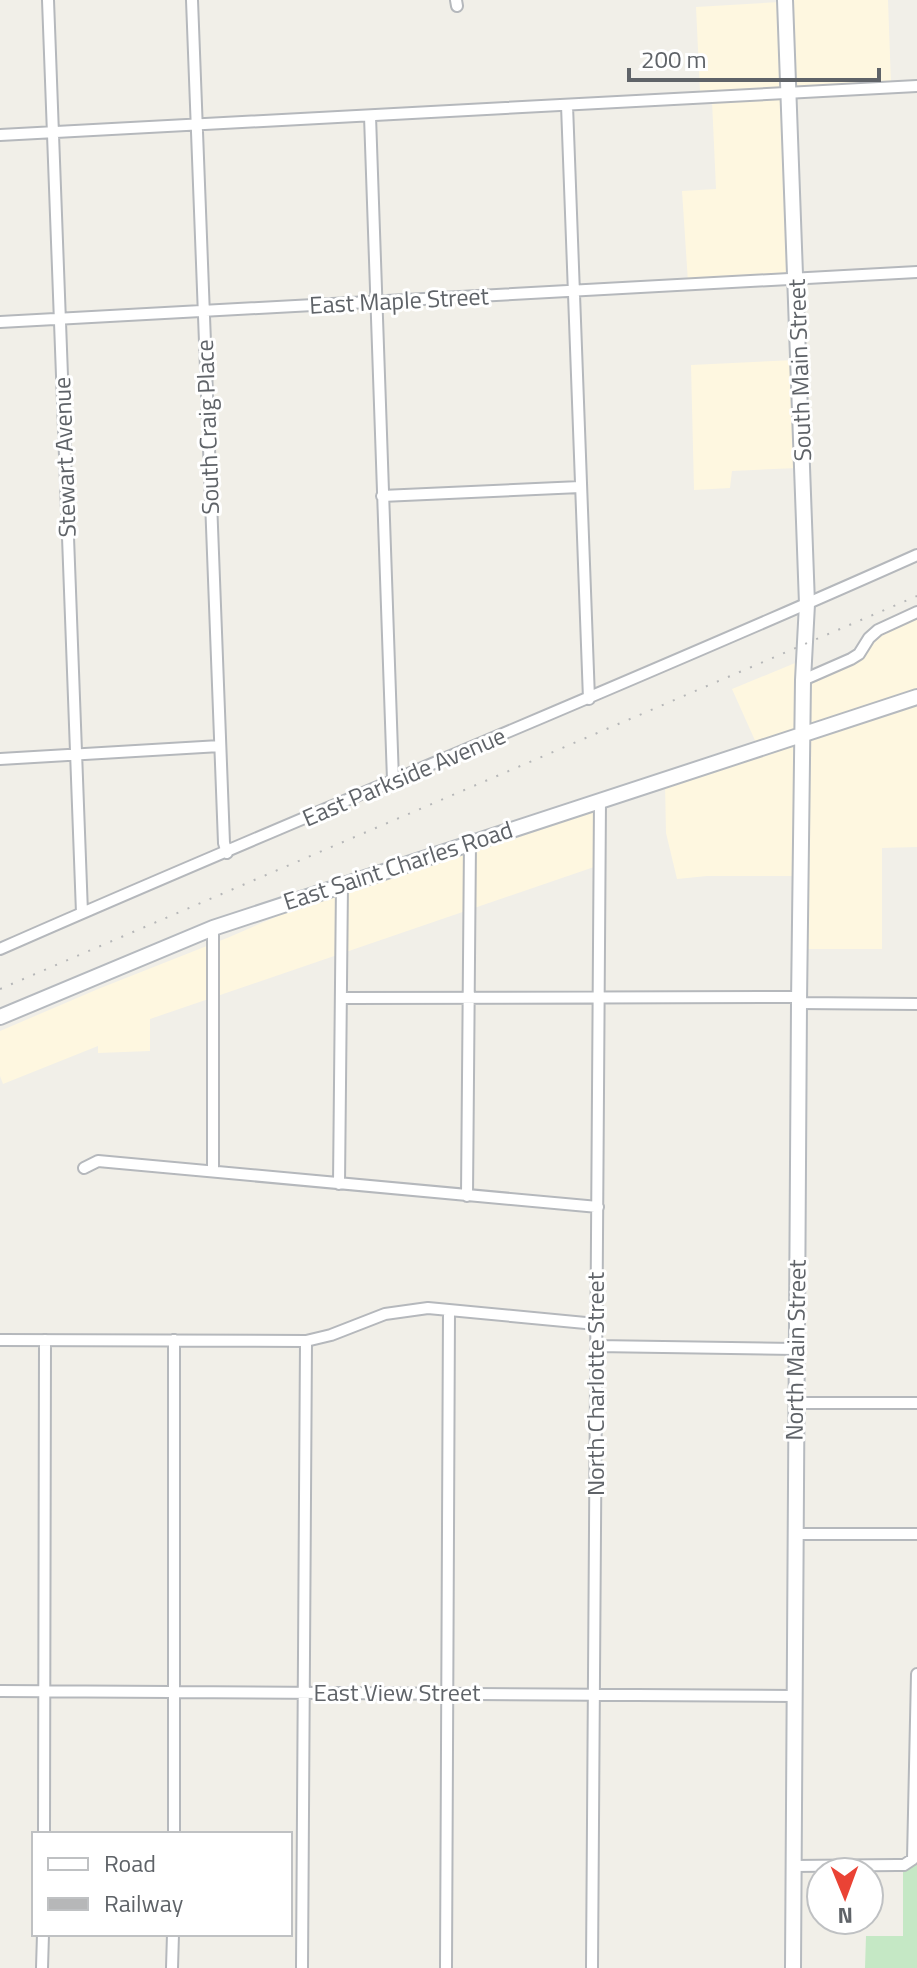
<svg xmlns="http://www.w3.org/2000/svg" width="917" height="1968" font-family="'Titillium Web',sans-serif">
	<style>
		.commercial { fill: #fef7e0 }
		.green { fill: #c5e8c5 }
		.lines { fill: none; stroke-linecap: round; stroke-linejoin: round }
		.street-casing { stroke: #b5b8bc; stroke-width: 14 }
		.secondary-casing { stroke: #b6babf; stroke-width: 18 }
		.street { stroke: #fff; stroke-width: 10 }
		.secondary { stroke: #fff; stroke-width: 14 }
		.rail { stroke: #b6b7b8; stroke-width: 2; stroke-dasharray: 2 10; stroke-linecap: butt }
		.labels { text-anchor: middle; stroke-width: 6; stroke-linejoin: round; paint-order: stroke }
		.street-label { font-size: 24px; fill: #5f6368; stroke: #fff }
	</style>
	<rect width="100%" height="100%" fill="#f1efe8"/>
	<!-- commercial -->
	<path class="commercial" d="M790,0h98l3,84 -97,5z
		M780,2l4,87 -84,3 -4,-85z
		M784,97l9,178 -105,7 -6,-91 34,-2 -4,-88z
		M796,360l1,108 -65,3 -2,17 -36,2 -3,-125z
		M917,610v83l-112,36 1,-58 40,-15 11,-6 10,-19z
		M800,661l-2,69 -41,15 -25,-56z
		M917,701v146l-35,1v101h-86l1,-73h-90l-30,3 -11,-46 -1,-50z
		M596,806l1,60 -447,153v32l-52,2v-7l-95,38 -3,-8v-45l98,-42 129,-51 118,-51z"/>
	<!-- green -->
	<path class="green" d="M917,1861v107h-52l1,-32h37v-64z"/>
	<g class="lines">
		<!-- street casing -->
		<g class="street-casing">
			<path id="street" d="M48,0l34,913
				M192,0l32,843 3,10
				M456,0l1,6
				M567,105l22,594
				M370,116l23,664
				M0,135l917,-49
				M0,322l917,-50
				M382,496l198,-9
				M803,680l48,-21 8,-5 10,-16 9,-8 39,-18
				M0,759l220,-13
				M213,928v242
				M0,949c304,-134 613,-258 917,-394
				M342,998l457,-1
				M799,1003l118,1
				M84,1168l14,-7 500,46
				M339,1184l3,-300
				M467,1196l3,-354
				M0,1340l306,1 25,-6 54,-21 43,-6 168,16
				M596,1346l199,3
				M795,1403h122
				M794,1534h123
				M0,1691l794,5
				M44,1834l1,-494
				M174,1834v-494
				M794,1866l103,-1h7l9,-6 4,-185
				M42,1968l1,-34
				M172,1968l1,-34
				M302,1968l4,-627
				M446,1968l3,-658
				M592,1968l8,-1168"/>
		</g>
		<!-- secondary casing -->
		<g class="secondary-casing">
			<path id="secondary" d="M785,0l22,604 -4,76 -4,323 -6,965
				M0,1017l213,-89 704,-231"/>
		</g>
		<!-- street -->
		<use href="#street" class="street"/>
		<!-- secondary -->
		<use href="#secondary" class="secondary"/>
		<!-- rail -->
		<path class="rail" d="M0,989l917,-393"/>
	</g>
	<g class="labels">
		<!-- street labels -->
		<g class="street-label">
			<text transform="translate(399 301) rotate(-3)" y="8">East Maple Street</text>
			<text transform="translate(800 370) rotate(-92)" y="8">South Main Street</text>
			<text transform="translate(208 427) rotate(-92)" y="8">South Craig Place</text>
			<text transform="translate(65 457) rotate(-92)" y="8">Stewart Avenue</text>
			<text transform="translate(404 777) rotate(-23)" y="8">East Parkside Avenue</text>
			<text transform="translate(398 866) rotate(-18)" y="8">East Saint Charles Road</text>
			<text transform="translate(796 1350) rotate(-89)" y="8">North Main Street</text>
			<text transform="translate(596 1384) rotate(-90)" y="8">North Charlotte Street</text>
			<text x="397" y="1701">East View Street</text>
		</g>
	</g>
	<!-- legend -->
	<rect x="32" y="1832" width="260" height="104" fill="#ffffff" stroke="#bfc1c3" stroke-width="2"/>
	<rect x="48" y="1858" width="40" height="12" fill="#ffffff" stroke="#bfc1c3" stroke-width="2"/>
	<text x="104" y="1872" font-size="24" fill="#5f6368">Road</text>
	<rect x="48" y="1898" width="40" height="12" fill="#b6b7b8" stroke="#bfc1c3" stroke-width="2"/>
	<text x="104" y="1912" font-size="24" fill="#5f6368">Railway</text>
	<!-- north arrow -->
	<g transform="translate(845 1896) rotate(179)"><circle r="38" fill="#ffffff" stroke="#bfc1c3" stroke-width="2"/>
	<path d="M0-6L14 30L0 20L-14 30Z" fill="#ea4335"/>
	<text y="-12" font-size="22" font-weight="bold" text-anchor="middle" fill="#5f6368">N</text>
	</g>
	<!-- scale -->
	<path d="M629 68v12h250v-12" fill="none" stroke="#5f6368" stroke-width="4"/>
	<text x="641" y="68" font-size="24" fill="#5f6368" stroke="#ffffff" stroke-width="6" paint-order="stroke">200 m</text>
</svg>
